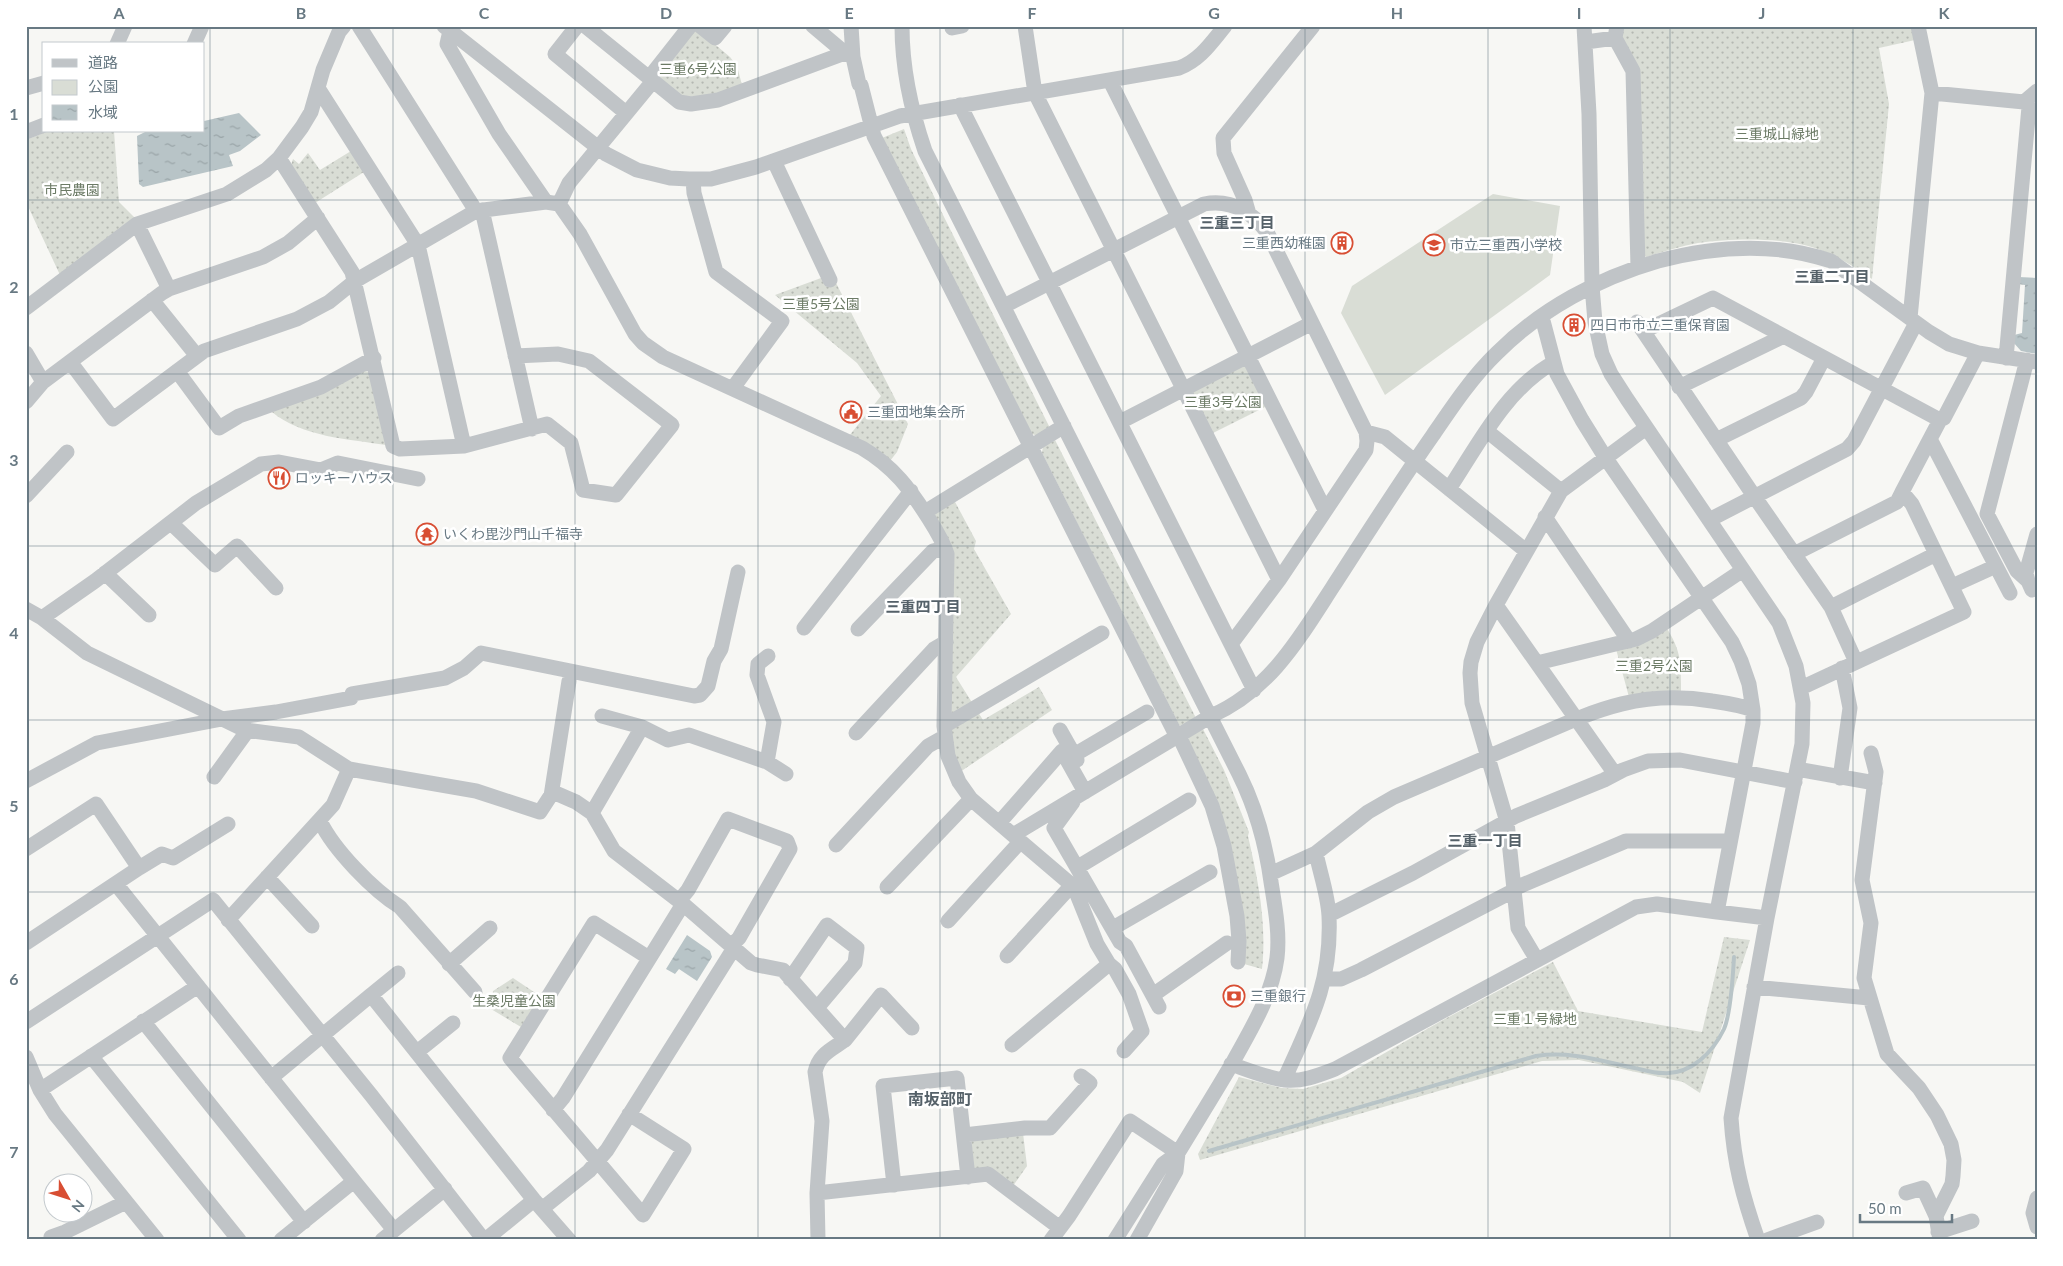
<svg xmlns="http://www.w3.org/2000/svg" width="2063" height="1266" font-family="Lato,'Noto Sans JP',sans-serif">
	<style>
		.green { fill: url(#green-dots) }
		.pitch { fill: #d9ddd5 }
		.water { fill: url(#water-ripples) }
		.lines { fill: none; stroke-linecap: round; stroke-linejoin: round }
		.stream { stroke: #b8c4c7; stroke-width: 4 }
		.minor { stroke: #c0c4c7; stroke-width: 15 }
		.grid { fill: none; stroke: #687983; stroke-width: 1; stroke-opacity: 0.55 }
		.labels { text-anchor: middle; stroke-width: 5; stroke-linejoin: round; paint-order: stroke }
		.park-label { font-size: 14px; fill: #6c7b66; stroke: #fff }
		.poi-label { font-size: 14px; fill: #687983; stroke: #fff; text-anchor: start }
		.neighbourhood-label { font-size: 15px; font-weight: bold; fill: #556169; stroke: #fff }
		.quarter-label { font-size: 16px; font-weight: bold; fill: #556169; stroke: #fff }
		.neatline { fill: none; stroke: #687983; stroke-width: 2 }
		.grid-label { font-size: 16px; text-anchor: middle; font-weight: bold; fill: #687983 }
	</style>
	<defs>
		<pattern id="green-dots" width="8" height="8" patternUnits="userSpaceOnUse" patternTransform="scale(1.25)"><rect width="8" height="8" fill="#d9ddd5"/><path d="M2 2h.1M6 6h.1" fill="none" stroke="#b4b8b2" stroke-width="1.8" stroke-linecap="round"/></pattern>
		<pattern id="water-ripples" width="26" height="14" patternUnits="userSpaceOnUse" patternTransform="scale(1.25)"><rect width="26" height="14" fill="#b8c4c7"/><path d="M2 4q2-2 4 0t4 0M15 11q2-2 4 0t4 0" fill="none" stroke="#99a4a7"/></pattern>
	</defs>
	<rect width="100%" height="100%" fill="#f7f7f4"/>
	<!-- green -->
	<path class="green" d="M1620,26h293l2,14 -36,8 10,56 -17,175c-17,-12 -36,-24 -57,-31 -34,-11 -82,-10 -117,-5 -17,3 -35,9 -52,14l-4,-4 -3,-162 -19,-53z
		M691,31h8l31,26 7,9 5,19 -29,10 -30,2 -24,-18 -2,-6z
		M904,129l7,20 34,70 105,209 -12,8 -6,-2 -150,-296z
		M48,131h66l5,71 16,16 -75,57 -34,-73v-62z
		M351,151l13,21 -49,31 -24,-38 2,-6 6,5 9,-11 12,17z
		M821,278l14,3 73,143 -11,28 -7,9 -41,-25 32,-40 -24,-33 -82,-68z
		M1243,366l4,1 20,39 -56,28 -19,-37 2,-7z
		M364,370l6,3 16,72c-38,-6 -84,-8 -114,-33z
		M1055,440l141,278 -12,9 -5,-2 -137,-272 1,-7z
		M954,500l22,41 -2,8 37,65 -55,63 27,43 56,-33 13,23 -92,62 -9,-27 1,-151 -19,-79z
		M1666,627c16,25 15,37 15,65l-52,5 -13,-48z
		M1203,729l21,41 25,62 -1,4c10,44 19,87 14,133l-18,-5v-25l-56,-196 1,-6z
		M1724,937l26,3 -50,153 -17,-11 -104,-22 -37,1 -342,99 -2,-6 41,-77 43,11 21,1 38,-11 100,-57 112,-59 25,49 124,21z
		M513,978l27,18 -19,31 -30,-18 2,-18z
		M1023,1133l4,33 -14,20 -39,-16 -3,-31z"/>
	<!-- pitch -->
	<path class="pitch" d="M1493,194l67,12 -10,69 -165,120 -44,-82 11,-27z"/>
	<!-- water -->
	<path class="water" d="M239,113l22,22 -21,16 -11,4 4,11 -90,21 -4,-3 -2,-48 10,-5h57v-10z
		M2019,277l18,1v76l-16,-3 -8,-9 1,-7 8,-2 3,-48 -7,-1z
		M687,935l23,16 2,6 -15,24 -18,-12 -4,5 -9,-5z"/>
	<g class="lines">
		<!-- stream -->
		<path class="stream" d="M1209,1151l327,-95c33,-5 62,4 94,11 11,2 22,6 33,6 28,2 50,-21 61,-44 7,-16 9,-54 10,-72"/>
		<!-- minor -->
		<path class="minor" d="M359,26l117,185
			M444,26l162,128 31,16 33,8 19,1h22l45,-12 144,-51 279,-48c21,-8 32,-25 46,-42
			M577,26l-22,28 71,59
			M585,26l94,76 12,2 27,-4 127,-47
			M700,26l15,12 10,-12
			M813,26l32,27 7,3
			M851,26l2,31 6,27 2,1 13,51 303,601
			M902,26c0,44 9,84 23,125l314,623c17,34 27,71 32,108 4,25 9,51 6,76 -5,38 -26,71 -44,104 -18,31 -37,61 -55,91l-15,11 -48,76
			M952,26v2l10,-2
			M1025,26l10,67 244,487
			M1584,26l5,88 3,172 3,36 7,32 9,20 16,25 152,224 17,43 7,37 -1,41 -35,174 -36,200c3,46 12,79 27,122
			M1617,26l-2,12 18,33 5,196
			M450,31l-3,13 52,90 47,68
			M1586,42l29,-4
			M117,44l8,-18
			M194,44l8,-18
			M649,78l41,-52
			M1110,81l215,429
			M26,88l18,-5
			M318,88l100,157 46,201
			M1932,93l92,9 13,-11
			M960,105l294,585
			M26,132l18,-7
			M279,158l73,114 41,174 7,3 64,-3 83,-22 24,19 12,47 33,5 56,-70 -83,-64 -31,-7 -43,2
			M774,161l56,119
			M693,179l1,14 22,79 66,49 -49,67
			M559,204l10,-21 84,-102
			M482,210l50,219
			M1249,214l-4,-14 -21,-47 -1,-15 90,-112
			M137,224l32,65
			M152,300l45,56
			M1004,306l200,-102c27,-5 47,7 63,28l99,200 1,9 -1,9 -87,130 -48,64
			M26,308l111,-84 90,-30 39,-24 13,-12 23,-31 9,-15 12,-42 16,-38 5,-6
			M1910,318l22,-225 -14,-67
			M1637,322l117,174 77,111 25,55
			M1644,331l69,-33 227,122
			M26,353l17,29 119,-89 7,-4 94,-32 25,-14 30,-25
			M2006,358l23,-251 -5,-5
			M2027,360l-40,154 30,57 11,10 4,9
			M71,363l42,56 91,-68 93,-32 32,-17 26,-21 121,-70 70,-9 13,2 21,30 55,100 8,9 20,14 199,91c32,19 48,41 67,71 7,11 14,22 18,35l-3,172 4,30 11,26 12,17 42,36 198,-119c58,-25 88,-77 121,-128 33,-51 66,-103 101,-153 19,-28 39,-58 64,-82 44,-44 102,-75 161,-92 57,-15 117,-19 173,0l98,71 20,12 29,9 59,9
			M177,371l42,57 20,-12 82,-29 53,-29
			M1679,387l105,-51
			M26,402l17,-20
			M1120,422l192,-99
			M1487,431l74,60
			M1366,432l19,5 141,114
			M1930,439l80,154
			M1716,440l85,-42 5,-6 18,-34
			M1449,489c29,-44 57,-100 104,-126
			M26,496l41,-44
			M925,512l139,-86
			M1545,517l84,124
			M1709,520l138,-71 7,-8 62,-118
			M171,523l44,42 22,-19 39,42
			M1794,554l103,-52 5,-10
			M105,573l44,42
			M2028,581l-2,-8 11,-39
			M1952,586l44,-20
			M1496,605l119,169
			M1831,607l105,-53
			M26,609l16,9 45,35 158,77 54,7 50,32 127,22 64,21 13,-20 23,10 16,11 22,38 69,53 68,59 6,2 26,5 62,70c-14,10 -26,14 -30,32l7,49 -5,72 1,47
			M42,618l53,-37 101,-78 65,-39 18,-2 42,8 17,-7 80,16
			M804,628l107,-137
			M858,629l75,-78 12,-3
			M1537,663l99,-24 16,-8 91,-61
			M1801,688l163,-76 -52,-108 -10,-12 38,-72 4,-2 34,-65
			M944,726l158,-93
			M642,727l26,13 21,-5 78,27 7,-40 -17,-47 1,-11 10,-8
			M1060,730l17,30
			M856,733l78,-84 12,-7
			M1179,736l33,70 12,40 13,70 2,25 -1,21
			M1871,753l5,19 -14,108 9,43 -7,55 23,76 32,34 18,27 14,29 3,16 -1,16 -1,8 -16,32 4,24
			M1074,755l73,-43
			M767,762l19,12
			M1797,769l78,14
			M214,777l34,-47
			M1840,778l10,-70 -8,-40
			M26,781l71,-38 125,-24 54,-7 75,-14 1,-4 93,-16 19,-10 17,-15 213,43 6,-1 8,-9 6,-25 7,-12 17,-77
			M551,796l18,-115
			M1073,802l-19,26 66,114 6,4 33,61
			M592,813l50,-86 -40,-11
			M320,821c14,29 53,69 80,86l75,85
			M999,823l63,-72 23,41
			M1013,835l61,52 23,57 12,20 6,5 14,25 13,37 -18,20
			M836,845l92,-99 16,-9
			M26,849l70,-45 43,64 -113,75
			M1078,867l111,-67
			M139,868l23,-14 11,4 55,-34
			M1270,874l46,-21 52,-41 26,-15c42,-18 84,-36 126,-54 68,-29 116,-55 192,-42 14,2 28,4 41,9
			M267,877l45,49
			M116,884l238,297 -73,59
			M887,887l84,-88
			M1513,889l113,-48h104
			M679,901l9,-11 40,-71 59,22 3,8 -51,89 -8,8
			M1717,912l50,6
			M1329,915l84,-42 103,-57 88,-36 19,-10 25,-9 32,-1 115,22
			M228,920l105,-115 16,-36
			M948,921l72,-79
			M1113,928l97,-56
			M1007,956l65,-71
			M1537,960l-19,-32 -11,-106 -35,-119 -2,-30 1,-11 6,-20 19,-37 65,-114 85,-63
			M449,964l41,-36
			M790,979l37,-54 30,23 -2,15 -38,45
			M1325,979h16l20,-9 152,-79
			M1754,987l115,11
			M371,995l27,-22
			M1153,995l74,-52
			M143,1021l161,201
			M26,1022l187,-122 158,195 113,145
			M845,1040l36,-45 31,33
			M1012,1045l97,-81
			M417,1052l36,-29
			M91,1056l148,184
			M26,1057l14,33 15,24 102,126
			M1231,1064c17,6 36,14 54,16 17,2 34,-5 50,-11l301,-162 21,-3 60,8 36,-189v-13l-4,-26 -8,-23 -9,-19 -127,-185 -23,-37 -25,-46 -15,-57
			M271,1078l100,-83 163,205 35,40
			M1284,1080c26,-58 48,-97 45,-164 -1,-21 -9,-43 -13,-63
			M40,1090l158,-104
			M553,1110l10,-12 120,-194
			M629,1114l55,35 -41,66 -133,-157 84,-135 55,35
			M964,1135l61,-7h25l40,-45 -9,-7
			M354,1181l40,49
			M894,1185l-11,-99 74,-8 11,99
			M817,1193l171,-19 72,54
			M1906,1193l17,-5 13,28
			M2037,1198l-4,15 4,14
			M543,1208l46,-37 18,-21 127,-202
			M1938,1232l34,-11
			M51,1237l14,-5 61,-30
			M382,1240l63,-51
			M485,1240l49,-40
			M1051,1240l18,-24 61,-95 48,32
			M1137,1240l39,-69 2,-18
			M1767,1240l50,-18"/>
	</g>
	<!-- grid -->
	<path class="grid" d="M210,26v1214M393,26v1214M575,26v1214M758,26v1214M940,26v1214M1123,26v1214M1305,26v1214M1488,26v1214M1670,26v1214M1853,26v1214M26,200h2011M26,374h2011M26,546h2011M26,720h2011M26,892h2011M26,1065h2011"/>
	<!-- icons -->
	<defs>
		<g id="building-ring" transform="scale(1.125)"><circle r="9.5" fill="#fff" stroke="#d84e33" stroke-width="1.5"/><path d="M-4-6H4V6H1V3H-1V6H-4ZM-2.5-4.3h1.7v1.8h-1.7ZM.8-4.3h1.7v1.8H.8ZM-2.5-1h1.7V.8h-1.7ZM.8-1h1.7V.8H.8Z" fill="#d84e33"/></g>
		<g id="school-ring" transform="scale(1.125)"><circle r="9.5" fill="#fff" stroke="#d84e33" stroke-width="1.5"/><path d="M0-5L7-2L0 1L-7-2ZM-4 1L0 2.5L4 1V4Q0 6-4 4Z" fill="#d84e33"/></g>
		<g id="civic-ring" transform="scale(1.125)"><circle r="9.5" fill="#fff" stroke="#d84e33" stroke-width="1.5"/><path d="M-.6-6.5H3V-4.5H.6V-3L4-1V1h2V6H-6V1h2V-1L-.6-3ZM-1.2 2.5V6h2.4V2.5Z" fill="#d84e33"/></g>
		<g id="restaurant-ring" transform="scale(1.125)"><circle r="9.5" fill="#fff" stroke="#d84e33" stroke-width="1.5"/><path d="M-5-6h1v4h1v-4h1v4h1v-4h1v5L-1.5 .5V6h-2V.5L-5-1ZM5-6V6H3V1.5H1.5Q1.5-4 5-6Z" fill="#d84e33"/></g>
		<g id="temple-ring" transform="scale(1.125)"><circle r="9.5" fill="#fff" stroke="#d84e33" stroke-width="1.5"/><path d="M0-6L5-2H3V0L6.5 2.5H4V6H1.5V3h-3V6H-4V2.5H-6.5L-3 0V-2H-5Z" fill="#d84e33"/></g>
		<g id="bank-ring" transform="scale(1.125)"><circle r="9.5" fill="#fff" stroke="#d84e33" stroke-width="1.5"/><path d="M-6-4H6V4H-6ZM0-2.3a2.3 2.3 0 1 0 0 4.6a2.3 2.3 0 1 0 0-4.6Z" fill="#d84e33"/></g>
	</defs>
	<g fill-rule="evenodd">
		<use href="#building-ring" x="1342" y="243"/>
		<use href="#school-ring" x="1434" y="245"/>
		<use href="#building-ring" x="1574" y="325"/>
		<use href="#civic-ring" x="851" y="412"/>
		<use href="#restaurant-ring" x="279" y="478"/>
		<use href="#temple-ring" x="427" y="534"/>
		<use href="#bank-ring" x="1234" y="996"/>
	</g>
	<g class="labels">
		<!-- park labels -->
		<g class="park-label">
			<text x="698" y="74">三重6号公園</text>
			<text x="1777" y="139">三重城山緑地</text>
			<text x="72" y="195">市民農園</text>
			<text x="821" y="309">三重5号公園</text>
			<text x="1223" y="407">三重3号公園</text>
			<text x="1654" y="671">三重2号公園</text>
			<text x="514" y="1006">生桑児童公園</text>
			<text x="1535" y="1024">三重１号緑地</text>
		</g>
		<!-- poi labels -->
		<g class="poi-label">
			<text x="1326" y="248" text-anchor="end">三重西幼稚園</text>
			<text x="1450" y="250">市立三重西小学校</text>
			<text x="1590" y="330">四日市市立三重保育園</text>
			<text x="867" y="417">三重団地集会所</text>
			<text x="295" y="483">ロッキーハウス</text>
			<text x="443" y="539">いくわ毘沙門山千福寺</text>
			<text x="1250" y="1001">三重銀行</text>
		</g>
		<!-- neighbourhood labels -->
		<g class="neighbourhood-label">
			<text x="1237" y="228">三重三丁目</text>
			<text x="1832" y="282">三重二丁目</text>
			<text x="923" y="612">三重四丁目</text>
			<text x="1485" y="846">三重一丁目</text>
		</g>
		<!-- quarter labels -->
		<g class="quarter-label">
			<text x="940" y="1105">南坂部町</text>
		</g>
	</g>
	<!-- border -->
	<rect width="2063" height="1266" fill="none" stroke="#ffffff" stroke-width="55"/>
	<!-- legend -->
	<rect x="42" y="42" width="162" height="90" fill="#ffffff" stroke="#c3c9cd"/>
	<rect x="52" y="59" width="25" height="8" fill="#c0c4c7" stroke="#c3c9cd"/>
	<text x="88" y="68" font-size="15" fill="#687983">道路</text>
	<rect x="52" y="80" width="25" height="15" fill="#d9ddd5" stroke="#c3c9cd"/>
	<text x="88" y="92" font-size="15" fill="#687983">公園</text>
	<rect x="52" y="105" width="25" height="15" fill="url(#water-ripples)" stroke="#c3c9cd"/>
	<text x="88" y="118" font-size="15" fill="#687983">水域</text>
	<!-- north arrow -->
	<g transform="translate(68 1198) rotate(129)"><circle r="24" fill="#ffffff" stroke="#c3c9cd"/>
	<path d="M0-4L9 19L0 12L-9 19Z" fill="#d84e33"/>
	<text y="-8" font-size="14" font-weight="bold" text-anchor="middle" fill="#687983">N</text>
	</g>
	<!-- scale -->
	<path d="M1860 1214v8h92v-8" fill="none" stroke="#687983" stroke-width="2.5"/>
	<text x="1868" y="1214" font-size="15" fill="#687983" stroke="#ffffff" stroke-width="4" paint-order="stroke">50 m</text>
	<rect x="28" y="28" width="2008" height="1210" class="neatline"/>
	<g class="grid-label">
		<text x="119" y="19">A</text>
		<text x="301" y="19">B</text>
		<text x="484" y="19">C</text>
		<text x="666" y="19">D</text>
		<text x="849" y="19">E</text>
		<text x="1032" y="19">F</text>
		<text x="1214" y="19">G</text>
		<text x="1397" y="19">H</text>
		<text x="1579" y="19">I</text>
		<text x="1762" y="19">J</text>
		<text x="1944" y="19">K</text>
		<text x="14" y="120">1</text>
		<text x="14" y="293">2</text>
		<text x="14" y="466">3</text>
		<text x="14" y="639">4</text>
		<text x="14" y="812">5</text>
		<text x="14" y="985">6</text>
		<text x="14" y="1158">7</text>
	</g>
</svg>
